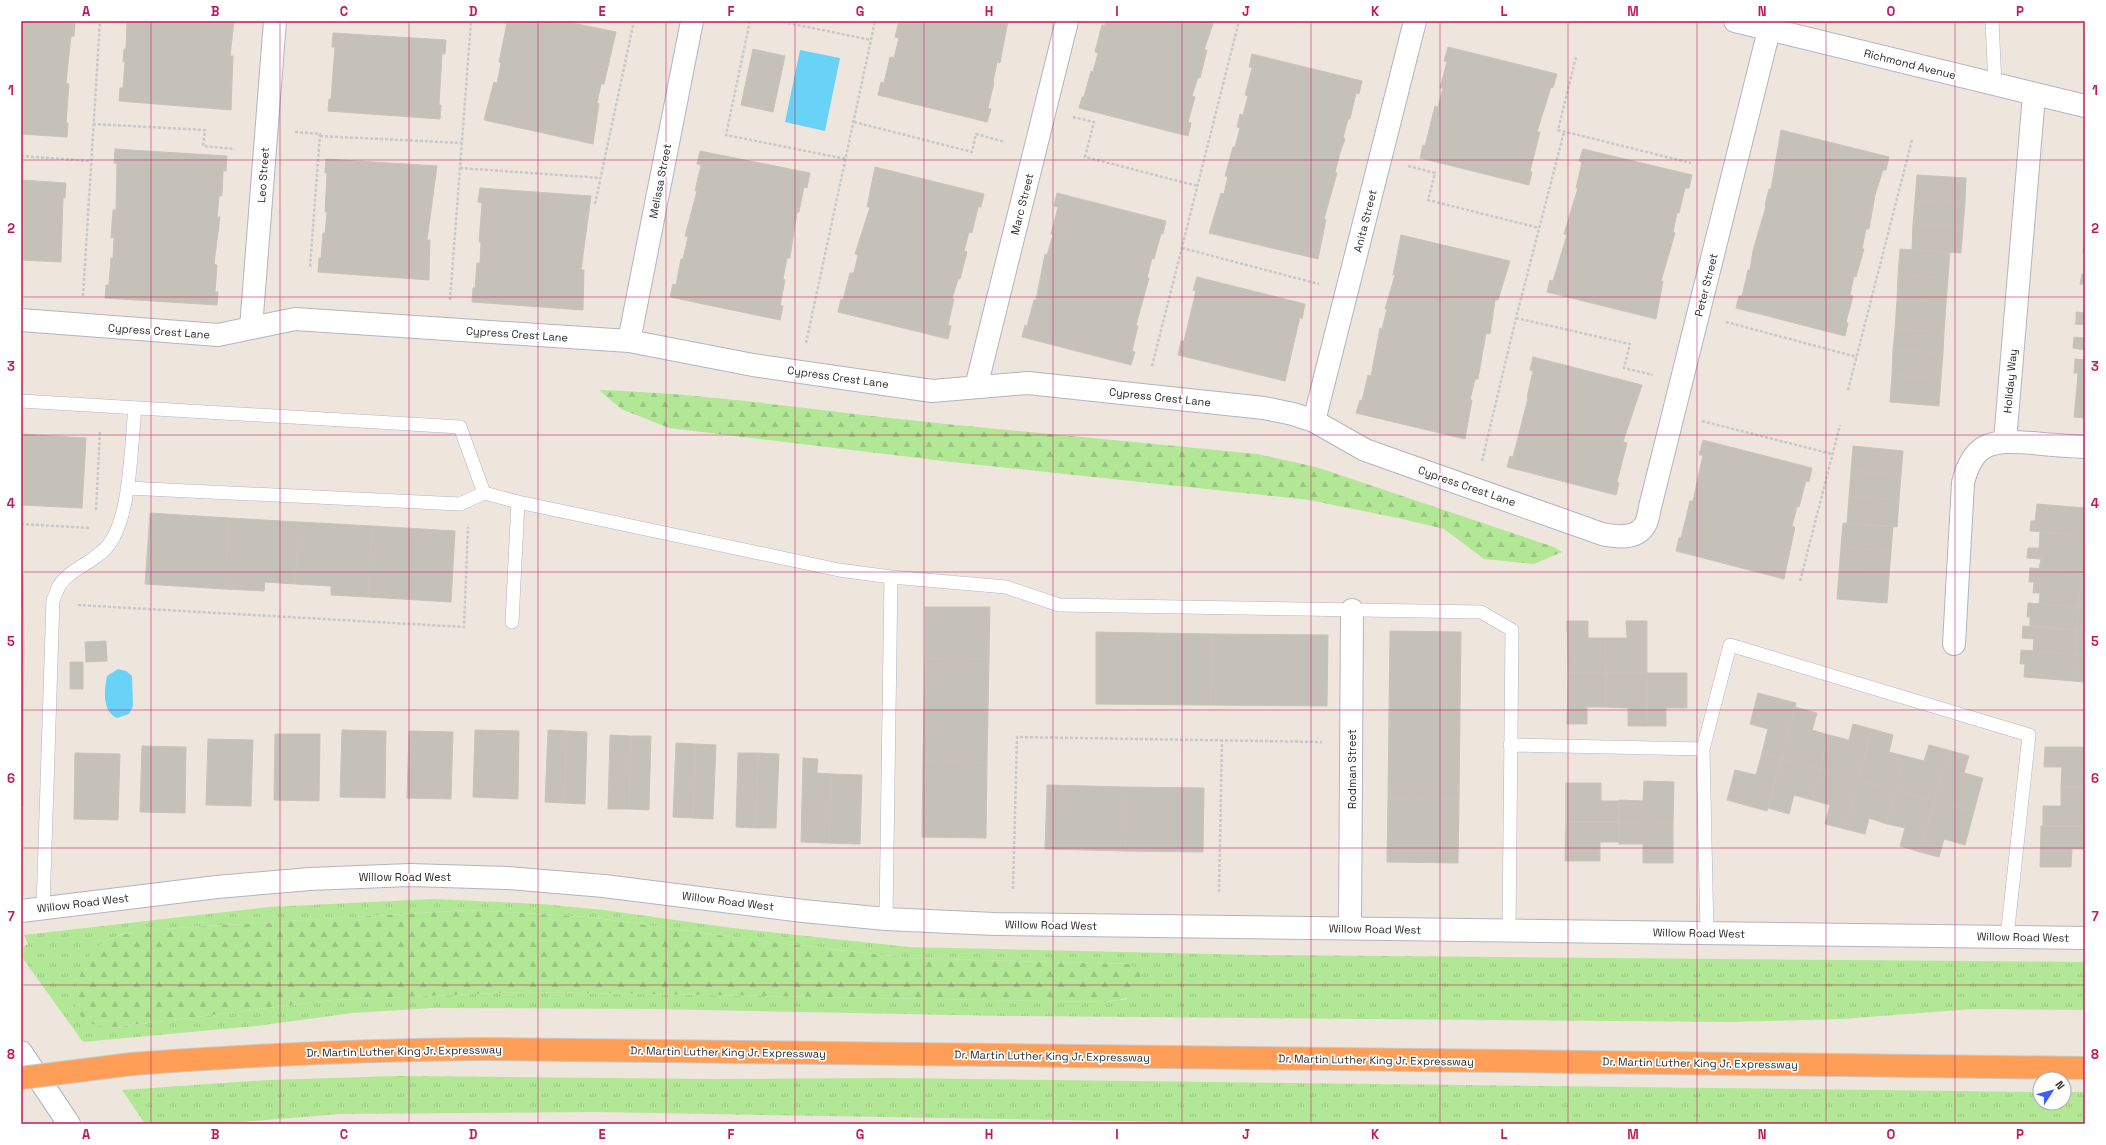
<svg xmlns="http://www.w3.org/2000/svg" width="2106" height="1145" font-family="'Space Grotesk',sans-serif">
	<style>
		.grass { fill: url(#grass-tufts); fill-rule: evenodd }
		.forest { fill: url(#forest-firs) }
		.water { fill: #68d2f7 }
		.building { fill: #c6c1b8; stroke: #cac3b6 }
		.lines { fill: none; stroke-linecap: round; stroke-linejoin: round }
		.lane-casing { stroke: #b1b4c0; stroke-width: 14 }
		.street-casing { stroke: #b1b4c0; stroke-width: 24 }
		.secondary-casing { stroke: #b1b4c0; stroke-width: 24 }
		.highway-casing { stroke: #c8c8c8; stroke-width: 24 }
		.path { stroke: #c8c8c8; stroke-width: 2.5; stroke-dasharray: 3 2; stroke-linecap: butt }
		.lane { stroke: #fff; stroke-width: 13 }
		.street { stroke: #fff; stroke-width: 22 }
		.secondary { stroke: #fff; stroke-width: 22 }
		.highway { stroke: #ff9e57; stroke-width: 22 }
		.highway-bridge-casing { stroke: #c8c8c8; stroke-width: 24; stroke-linecap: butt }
		.highway-bridge { stroke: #ff9e57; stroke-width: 22 }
		.grid { fill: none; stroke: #c2185b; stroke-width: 1; stroke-opacity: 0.55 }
		.labels { text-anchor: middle; stroke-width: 3.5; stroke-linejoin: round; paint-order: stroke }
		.street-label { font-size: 11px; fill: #2b2b2b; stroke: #fff }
		.neatline { fill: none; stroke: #c2185b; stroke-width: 1.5 }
		.grid-label { font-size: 13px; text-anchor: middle; font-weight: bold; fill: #c2185b }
	</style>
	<defs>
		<pattern id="grass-tufts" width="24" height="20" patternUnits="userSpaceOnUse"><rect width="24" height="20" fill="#b2e895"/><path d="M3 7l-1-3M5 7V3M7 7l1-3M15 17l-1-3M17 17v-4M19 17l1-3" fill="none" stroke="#99c781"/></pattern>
		<pattern id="forest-firs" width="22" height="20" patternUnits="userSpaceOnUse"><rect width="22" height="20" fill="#b2e895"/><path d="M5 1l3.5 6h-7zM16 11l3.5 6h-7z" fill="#99c781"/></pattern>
	</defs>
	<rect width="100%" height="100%" fill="#eee6dd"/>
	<!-- grass -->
	<path class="grass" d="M433,899l108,5 63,6 128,18 177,19 347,8 829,7v48l-112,-1 -131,10 -113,3 -725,-6 -350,-7 -221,-1 -80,5 -97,13 -173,16 -62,-86v-8l7,-4 -4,-9 245,-28zM468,910l121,7 158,22 161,19 222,6 -3,35 -22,3 -580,-10 -193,8 -224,28 -3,-87 17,-7 38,-5z
		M397,1076l319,3 172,-1 1152,14v11h24v-11h21v32h-797l-692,-12 -256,2 -125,10h-70l-23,-34 146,-10z"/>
	<!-- forest -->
	<path class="forest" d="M599,390c98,3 194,17 291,28 122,13 245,24 367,36l59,13 238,80 8,5 -28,12 -50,-5 -40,-30 -46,-11 -89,-18 -357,-38 -283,-34 -48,-19z
		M468,910l121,7 158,22 161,19 222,6 9,8 3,10c-9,18 -19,17 -37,20l-580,-10 -193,8 -224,28c-22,-5 -27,-7 -36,-29 5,-13 9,-29 16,-41 16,-25 45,-26 72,-29z"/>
	<!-- water -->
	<path class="water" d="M800,50l40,8 -15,73 -40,-9z
		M118,669l8,2 6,5 1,30 -4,8 -12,4c-15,-6 -13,-28 -10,-42z"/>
	<!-- building -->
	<path class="building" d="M21,21l54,2 -1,13h-3l-5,47 3,1 -3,39h2l-1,14 -46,-3z
		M127,21h107l-4,35h3l-2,54 -112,-9 1,-13h3l2,-26h-2l1,-13h2z
		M505,21h58l53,11 -12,52h-3l-4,19 2,1 -6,40 -109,-24 10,-38 3,1 4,-20 -2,-1 8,-39h-3z
		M899,21h109l-8,42 -3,-1 -4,20 1,1 -6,25 3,1 -4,13 -109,-27 3,-13 3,1 6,-26 4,1 5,-20 -4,-1z
		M1106,21h108l-10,29h3l-7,28 -2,-1 -6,19 3,1 -7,25 3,1 -3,13 -109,-28 3,-11h2l7,-26 2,1 5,-19 -3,-1 7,-27h3z
		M333,33l113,7 -1,14h-3l-3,51h2l-1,14 -112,-8 1,-12h2l4,-52h-3z
		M1448,47l109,27 -4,14 -2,-1 -14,45h3l-10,39 2,1 -3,13 -109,-27 3,-13 2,1 10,-40 3,1 5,-19h-3l7,-26 -3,-1z
		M753,49l32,7 -12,56 -32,-7z
		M1252,54l110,27 -3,13 -3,-1 -6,26h-2l-5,19 2,1 -5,14 -5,19 2,1 -13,46 2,1 -8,39 -109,-26 12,-40 3,1 4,-18h-3l8,-29h2l5,-19 -3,-1 3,-13 3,1 5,-19 -3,-1 7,-27 -3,-1z
		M1781,130l108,27 -3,13h-3l-8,25 -6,34h-3l-4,20h2l-8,28 -2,-1 -4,19 3,1 -7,26 2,1 -3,13 -109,-28 3,-12h3l6,-26h2l3,-19 13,-45 -1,-1 4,-16h2z
		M115,149l112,7 -1,15h-3l-1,25h-3l-2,21h3l-6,47 3,1 -2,27h3l-1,13 -112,-7 1,-13h3l2,-27h2l1,-21 -3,1 2,-28h3l1,-47h-3z
		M1583,149l109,26 -3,13h-4l-6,25h-2l-4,19 2,1 -14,48h2l-7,38 -109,-27 3,-12 3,1 14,-46 -3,-1 14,-46h-2l6,-26 -3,-1z
		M700,151l110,22 -3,15 -3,-1 -5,25h-2l-7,46h-3l-4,21 2,1 -5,26h3l-3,14 -110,-23 3,-13 3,1 5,-26h2l5,-22 -3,-1 12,-45h-2l6,-26 -4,-1z
		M326,159l111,7 -10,74h3l-1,40 -111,-8 1,-14h2l2,-25h2l2,-21h-2l2,-39h-2z
		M875,167l109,27 -3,13h-3l-6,26 -3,-1 -5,19 3,1 -7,27h-2l-6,20h2l-6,26 3,1 -3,13 -110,-27 3,-13 2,1 7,-27h4l4,-18 -3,-1 15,-47h-3z
		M1917,175l49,3 -1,25 -50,-3z
		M21,180l45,3 -1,15h-2l-2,64 -40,-2z
		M480,188l111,8 -10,74h3l-1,40 -111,-8 1,-14h2l2,-25h3l1,-21h-2l3,-39 -4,-1z
		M1057,193l109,28 -3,13h-2l-7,25 -2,-1 -5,20h2l-13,47 2,1 -6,25 3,1 -4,13 -109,-28 3,-12 2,1 7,-26h2l9,-46 2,1 6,-20 -2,-1 7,-27 -4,-1z
		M1915,200l50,3 -2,24 -50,-3z
		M1913,224l50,3 -2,26 -49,-3z
		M1401,235l109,26 -12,39h-3l-5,34 -4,-1 -8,46h-3l-5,21h2l-7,39 -109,-26 4,-13 2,1 6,-26 3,1 9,-48 2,1 5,-20h-2l10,-34h-2z
		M2084,239h1v14h-2z
		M1900,249l50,3 -2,26 -50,-3z
		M2082,274h3v10h-5z
		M1898,275l50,3 -2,25 -49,-3z
		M1197,277l108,27 -3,15 -2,-2 -15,64 -107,-26 3,-14h3l12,-50 -3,-1z
		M1897,300l49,3 -2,29 -49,-3z
		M2076,312l9,1v9h-9z
		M2076,322h9v3l-10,-1z
		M1895,329l49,3 -1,21 -50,-3z
		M2074,337l11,1v12l-12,-2z
		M1893,350l50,3 -2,26 -49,-4z
		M1533,357l109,28 -19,57 4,1 -10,39 2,1 -3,12 -109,-28 3,-11 3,1 15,-59 -1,-1 6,-26 -3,-1z
		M2075,359l10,1v27l-8,-1 1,-13h-4z
		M1892,375l49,4 -2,27 -49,-4z
		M2077,386l8,1v31l-11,-1z
		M21,434l65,4 -4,70 -61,-3z
		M1703,440l109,28 -3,14 -3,-1 -7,26h-2l-5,19 3,1 -11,52 -108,-28 3,-13h2l9,-37h3l10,-46h-4z
		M1853,446l50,5 -2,24 -50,-4z
		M1851,471l50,4 -2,25 -50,-4z
		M1849,496l50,4 -2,27 -50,-4z
		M2037,504l48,4 -1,27 -54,-4 1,-10h4z
		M150,513l79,5 -4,71 -80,-5z
		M229,518l70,4 -4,62 -30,-2 -1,9 -39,-2z
		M299,522l73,4 -4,71 -37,-2v-9l-36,-2z
		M1843,523l50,4 -2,24 -50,-4z
		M372,526l83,5 -4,71 -83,-5z
		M2040,532l44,3 -2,37 -43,-3 2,-10 -14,-1 1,-10h11z
		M2084,535h1v37h-3z
		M1841,547l50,4 -2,25 -50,-4z
		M2030,568l52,4 -4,35 -39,-3 1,-11h-7l1,-11h-5z
		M1839,572l50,4 -2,27 -50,-4z
		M2082,572h3v35h-7z
		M21,574h2l1,77h-3z
		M2028,603l50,4 -1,23 -47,-4v-9h-3z
		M925,607h65l-1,52 -64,-1z
		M2078,607h7v23h-8z
		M1567,621h21v17h17l1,35h-38z
		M1626,621h21v52h-41l-1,-35h22z
		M2023,626l54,4 -2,24 -42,-3 1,-12 -12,-1z
		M2077,630h8v25l-10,-1z
		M1390,631l71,1 -2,167 -71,-1z
		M1096,632l116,2 -1,71 -115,-1z
		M1212,634l116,1 -1,71 -116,-1z
		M106,641l1,20 -21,1 -1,-20z
		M2021,650l54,4 -2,27 -49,-4 1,-13h-5z
		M21,651h3l-1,74h-2z
		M2075,654l10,1v27l-12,-1z
		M925,658l64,1 -2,104 -64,-2z
		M70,662h13v27h-13z
		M1568,673h38v34h-19v17h-20z
		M1606,673h41v53h-19v-18l-22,-1z
		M1647,673h40v35h-21v18h-19z
		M1758,693l38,10 -15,56 -19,-6 6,-24 -18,-5z
		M1795,707l22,6 -5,17 17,5 -9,34 -39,-10z
		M1853,724l19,5 -14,51 -38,-11 9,-34 20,5z
		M21,725h2v81h-2z
		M1872,729l21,6 -4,17 16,4 -9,34 -38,-10z
		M342,730l44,1 -1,67 -45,-1z
		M475,730l44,1 -1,68 -45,-2z
		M548,730l19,1 -3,72 -19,-1z
		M409,731l44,1 -2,67 -44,-1z
		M567,731l20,1 -2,72 -21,-1z
		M275,734h45l-1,67 -45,-1z
		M610,735l21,1 -2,73h-21z
		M631,736h20l-2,74 -20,-1z
		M208,739l45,1 -2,66 -45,-1z
		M676,743l20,1 -3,74 -20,-1z
		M696,744l20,1 -3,74 -20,-1z
		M1929,745l19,5 -14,51 -38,-11 9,-34 19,5z
		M142,746l44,1 -1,66 -45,-1z
		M2045,747h40v40h-24l1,-20h-18z
		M1948,750l21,6 -5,17 19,5 -9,33 -40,-10z
		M75,753l45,1 -2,66 -44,-1z
		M738,753h20l-2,75 -20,-1z
		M758,753l21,1 -3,74h-20z
		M1762,753l19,6 -14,52 -40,-11 8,-30 21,5z
		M803,758l15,1 -1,14 15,1 -3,69 -28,-1z
		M1781,759l39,10 -8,31 -18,-5 -5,19 -21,-6z
		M923,761l64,2 -1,75 -64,-1z
		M1820,769l38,11 -13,49 -20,-5 5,-19 -18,-5z
		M832,774l30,1 -2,69 -31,-1z
		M1858,780l38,10 -9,34 -18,-6 -4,16 -20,-5z
		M1644,781l30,1 -1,41 -54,-1v-22l24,1z
		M1566,783h35v18h18v21h-53z
		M1047,785l80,2 -2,64 -80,-2z
		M1127,787l77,1 -1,64 -78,-1z
		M2061,787h24v39h-42v-20h18z
		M1896,790l38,11 -14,51 -20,-6 5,-18 -18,-4z
		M1388,798l71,1 -1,64 -71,-1z
		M1934,801l40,10 -9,34 -21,-6 -5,18 -19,-5z
		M1566,822h53v20h-19v19h-35z
		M1619,822l54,1v40h-30v-19h-24z
		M2041,826h44v23h-13l-1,18h-31z"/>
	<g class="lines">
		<!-- lane casing -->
		<g class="lane-casing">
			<path id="lane" d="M1992,21l3,64
				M21,401l439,26 24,66 34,9 321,68 52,7 115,10 53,18 422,7 31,18 -3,300
				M127,488l333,16 24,-11
				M512,622l6,-120
				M1510,745l193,4
				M43,908l10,-308c2,-4 4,-10 6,-14 11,-18 38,-24 51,-43 21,-30 21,-99 25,-135
				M886,919l5,-342
				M1707,933l-4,-184 27,-104 299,90 -22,202"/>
		</g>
		<!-- street casing -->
		<g class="street-casing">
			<path id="street" d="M21,320l197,15 77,-16 334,22 124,24 179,26 96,-8 236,25 29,6 21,7 51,29 237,84c14,3 34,6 43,-9 3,-5 4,-12 5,-18l119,-477
				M251,328l24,-307
				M629,341l63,-320
				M976,387l91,-366
				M1314,421l101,-400
				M2005,441l29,-346
				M1954,644l9,-161c10,-43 32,-43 70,-40 17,2 35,3 52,4
				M1350,928l2,-318"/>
		</g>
		<!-- secondary casing -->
		<g class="secondary-casing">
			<path id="secondary" d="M1735,21l350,85
				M21,911l196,-24 93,-8 100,-4 97,3 97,8 199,25 83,8 108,5 1091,14
				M21,1052l48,72"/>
		</g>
		<!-- highway casing -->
		<g class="highway-casing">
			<path id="highway" d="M132,1064c117,-9 233,-14 351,-15l1602,19"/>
		</g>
		<!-- path -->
		<path class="path" d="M750,21l-24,114 120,24
			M778,21l93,19
			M1576,57l-18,73 133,33
			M1073,117l21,5 -9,35 113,29
			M854,122l118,30 4,-18 29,8
			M93,124l112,6 -2,16 32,3
			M295,132l25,2 -10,133
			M320,136l142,7
			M21,156l70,5
			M1408,166l27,7 -7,27 111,28
			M460,168l141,10
			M595,204l39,-183
			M1182,248l137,36
			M83,296l17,-275
			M450,300l21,-279
			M1516,318l114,26 -6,24 29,7
			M1726,322l131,35
			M806,343l69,-322
			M1152,366l87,-345
			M1848,390l64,-250
			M1702,421l130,33
			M1482,461l34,-143 48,-186
			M96,510l4,-79
			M21,524l69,4
			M1800,581l40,-156
			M78,605l386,22 4,-100
			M1013,889l4,-152 305,5
			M1219,892l3,-152"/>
		<!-- lane -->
		<use href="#lane" class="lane"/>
		<!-- street -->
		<use href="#street" class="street"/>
		<!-- secondary -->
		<use href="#secondary" class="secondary"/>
		<!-- highway -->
		<use href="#highway" class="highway"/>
		<!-- highway-bridge casing -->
		<g class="highway-bridge-casing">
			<path id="highway-bridge" d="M21,1078l111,-14"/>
		</g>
		<!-- highway-bridge -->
		<use href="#highway-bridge" class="highway-bridge"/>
	</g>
	<!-- grid -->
	<path class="grid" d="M151,21v1103M280,21v1103M409,21v1103M538,21v1103M666,21v1103M795,21v1103M924,21v1103M1053,21v1103M1182,21v1103M1311,21v1103M1440,21v1103M1568,21v1103M1697,21v1103M1826,21v1103M1955,21v1103M21,160h2064M21,297h2064M21,435h2064M21,572h2064M21,710h2064M21,848h2064M21,985h2064"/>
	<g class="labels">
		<!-- street labels -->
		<g class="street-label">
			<text transform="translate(1910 64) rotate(14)" y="4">Richmond Avenue</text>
			<text transform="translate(263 175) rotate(-86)" y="4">Leo Street</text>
			<text transform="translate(660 181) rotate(-79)" y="4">Melissa Street</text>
			<text transform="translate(1022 204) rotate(-76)" y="4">Marc Street</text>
			<text transform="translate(1365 221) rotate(-76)" y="4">Anita Street</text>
			<text transform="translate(1706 285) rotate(-76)" y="4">Peter Street</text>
			<text transform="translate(159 331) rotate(4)" y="4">Cypress Crest Lane</text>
			<text transform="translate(517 334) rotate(4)" y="4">Cypress Crest Lane</text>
			<text transform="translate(838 377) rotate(8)" y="4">Cypress Crest Lane</text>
			<text transform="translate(2010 381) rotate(-85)" y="4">Holiday Way</text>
			<text transform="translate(1160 397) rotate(6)" y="4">Cypress Crest Lane</text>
			<text transform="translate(1467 486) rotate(19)" y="4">Cypress Crest Lane</text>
			<text transform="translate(1352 769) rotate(-90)" y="4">Rodman Street</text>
			<text x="405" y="881">Willow Road West</text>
			<text transform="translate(728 901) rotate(7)" y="4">Willow Road West</text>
			<text transform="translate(83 903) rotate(-7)" y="4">Willow Road West</text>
			<text transform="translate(1051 925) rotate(1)" y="4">Willow Road West</text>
			<text transform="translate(1375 929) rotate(1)" y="4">Willow Road West</text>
			<text transform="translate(1699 933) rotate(1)" y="4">Willow Road West</text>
			<text transform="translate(2023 937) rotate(1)" y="4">Willow Road West</text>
			<text transform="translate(404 1051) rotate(-1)" y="4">Dr. Martin Luther King Jr. Expressway</text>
			<text transform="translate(728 1052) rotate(1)" y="4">Dr. Martin Luther King Jr. Expressway</text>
			<text transform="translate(1052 1056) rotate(1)" y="4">Dr. Martin Luther King Jr. Expressway</text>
			<text transform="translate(1376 1060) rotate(1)" y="4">Dr. Martin Luther King Jr. Expressway</text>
			<text transform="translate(1700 1063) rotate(1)" y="4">Dr. Martin Luther King Jr. Expressway</text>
		</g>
	</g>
	<!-- border -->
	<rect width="2106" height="1145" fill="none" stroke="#ffffff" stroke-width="44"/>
	<!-- north arrow -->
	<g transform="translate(2052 1091) rotate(54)"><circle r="19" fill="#ffffff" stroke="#aaaaaa"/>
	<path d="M0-3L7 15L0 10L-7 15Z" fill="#395fff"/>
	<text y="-6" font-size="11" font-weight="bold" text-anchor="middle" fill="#2b2b2b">N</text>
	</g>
	<rect x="22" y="22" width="2062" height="1101" class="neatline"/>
	<g class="grid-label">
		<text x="86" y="16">A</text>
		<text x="215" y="16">B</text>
		<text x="344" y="16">C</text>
		<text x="473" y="16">D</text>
		<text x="602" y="16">E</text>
		<text x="731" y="16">F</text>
		<text x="860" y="16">G</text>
		<text x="989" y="16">H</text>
		<text x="1117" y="16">I</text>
		<text x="1246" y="16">J</text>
		<text x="1375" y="16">K</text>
		<text x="1504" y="16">L</text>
		<text x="1633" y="16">M</text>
		<text x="1762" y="16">N</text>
		<text x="1891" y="16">O</text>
		<text x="2020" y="16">P</text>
		<text x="11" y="95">1</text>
		<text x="2095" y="95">1</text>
		<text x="11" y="233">2</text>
		<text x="2095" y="233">2</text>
		<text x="11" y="371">3</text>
		<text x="2095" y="371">3</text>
		<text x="11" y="508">4</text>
		<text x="2095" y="508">4</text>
		<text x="11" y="646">5</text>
		<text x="2095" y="646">5</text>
		<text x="11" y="783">6</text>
		<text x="2095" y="783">6</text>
		<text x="11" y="921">7</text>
		<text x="2095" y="921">7</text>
		<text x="11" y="1059">8</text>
		<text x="2095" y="1059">8</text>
		<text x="86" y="1139">A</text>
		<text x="215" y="1139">B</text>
		<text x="344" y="1139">C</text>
		<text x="473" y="1139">D</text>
		<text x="602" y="1139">E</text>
		<text x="731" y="1139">F</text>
		<text x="860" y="1139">G</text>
		<text x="989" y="1139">H</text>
		<text x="1117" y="1139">I</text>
		<text x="1246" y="1139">J</text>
		<text x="1375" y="1139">K</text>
		<text x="1504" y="1139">L</text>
		<text x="1633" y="1139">M</text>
		<text x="1762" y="1139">N</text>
		<text x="1891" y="1139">O</text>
		<text x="2020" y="1139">P</text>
	</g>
</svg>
